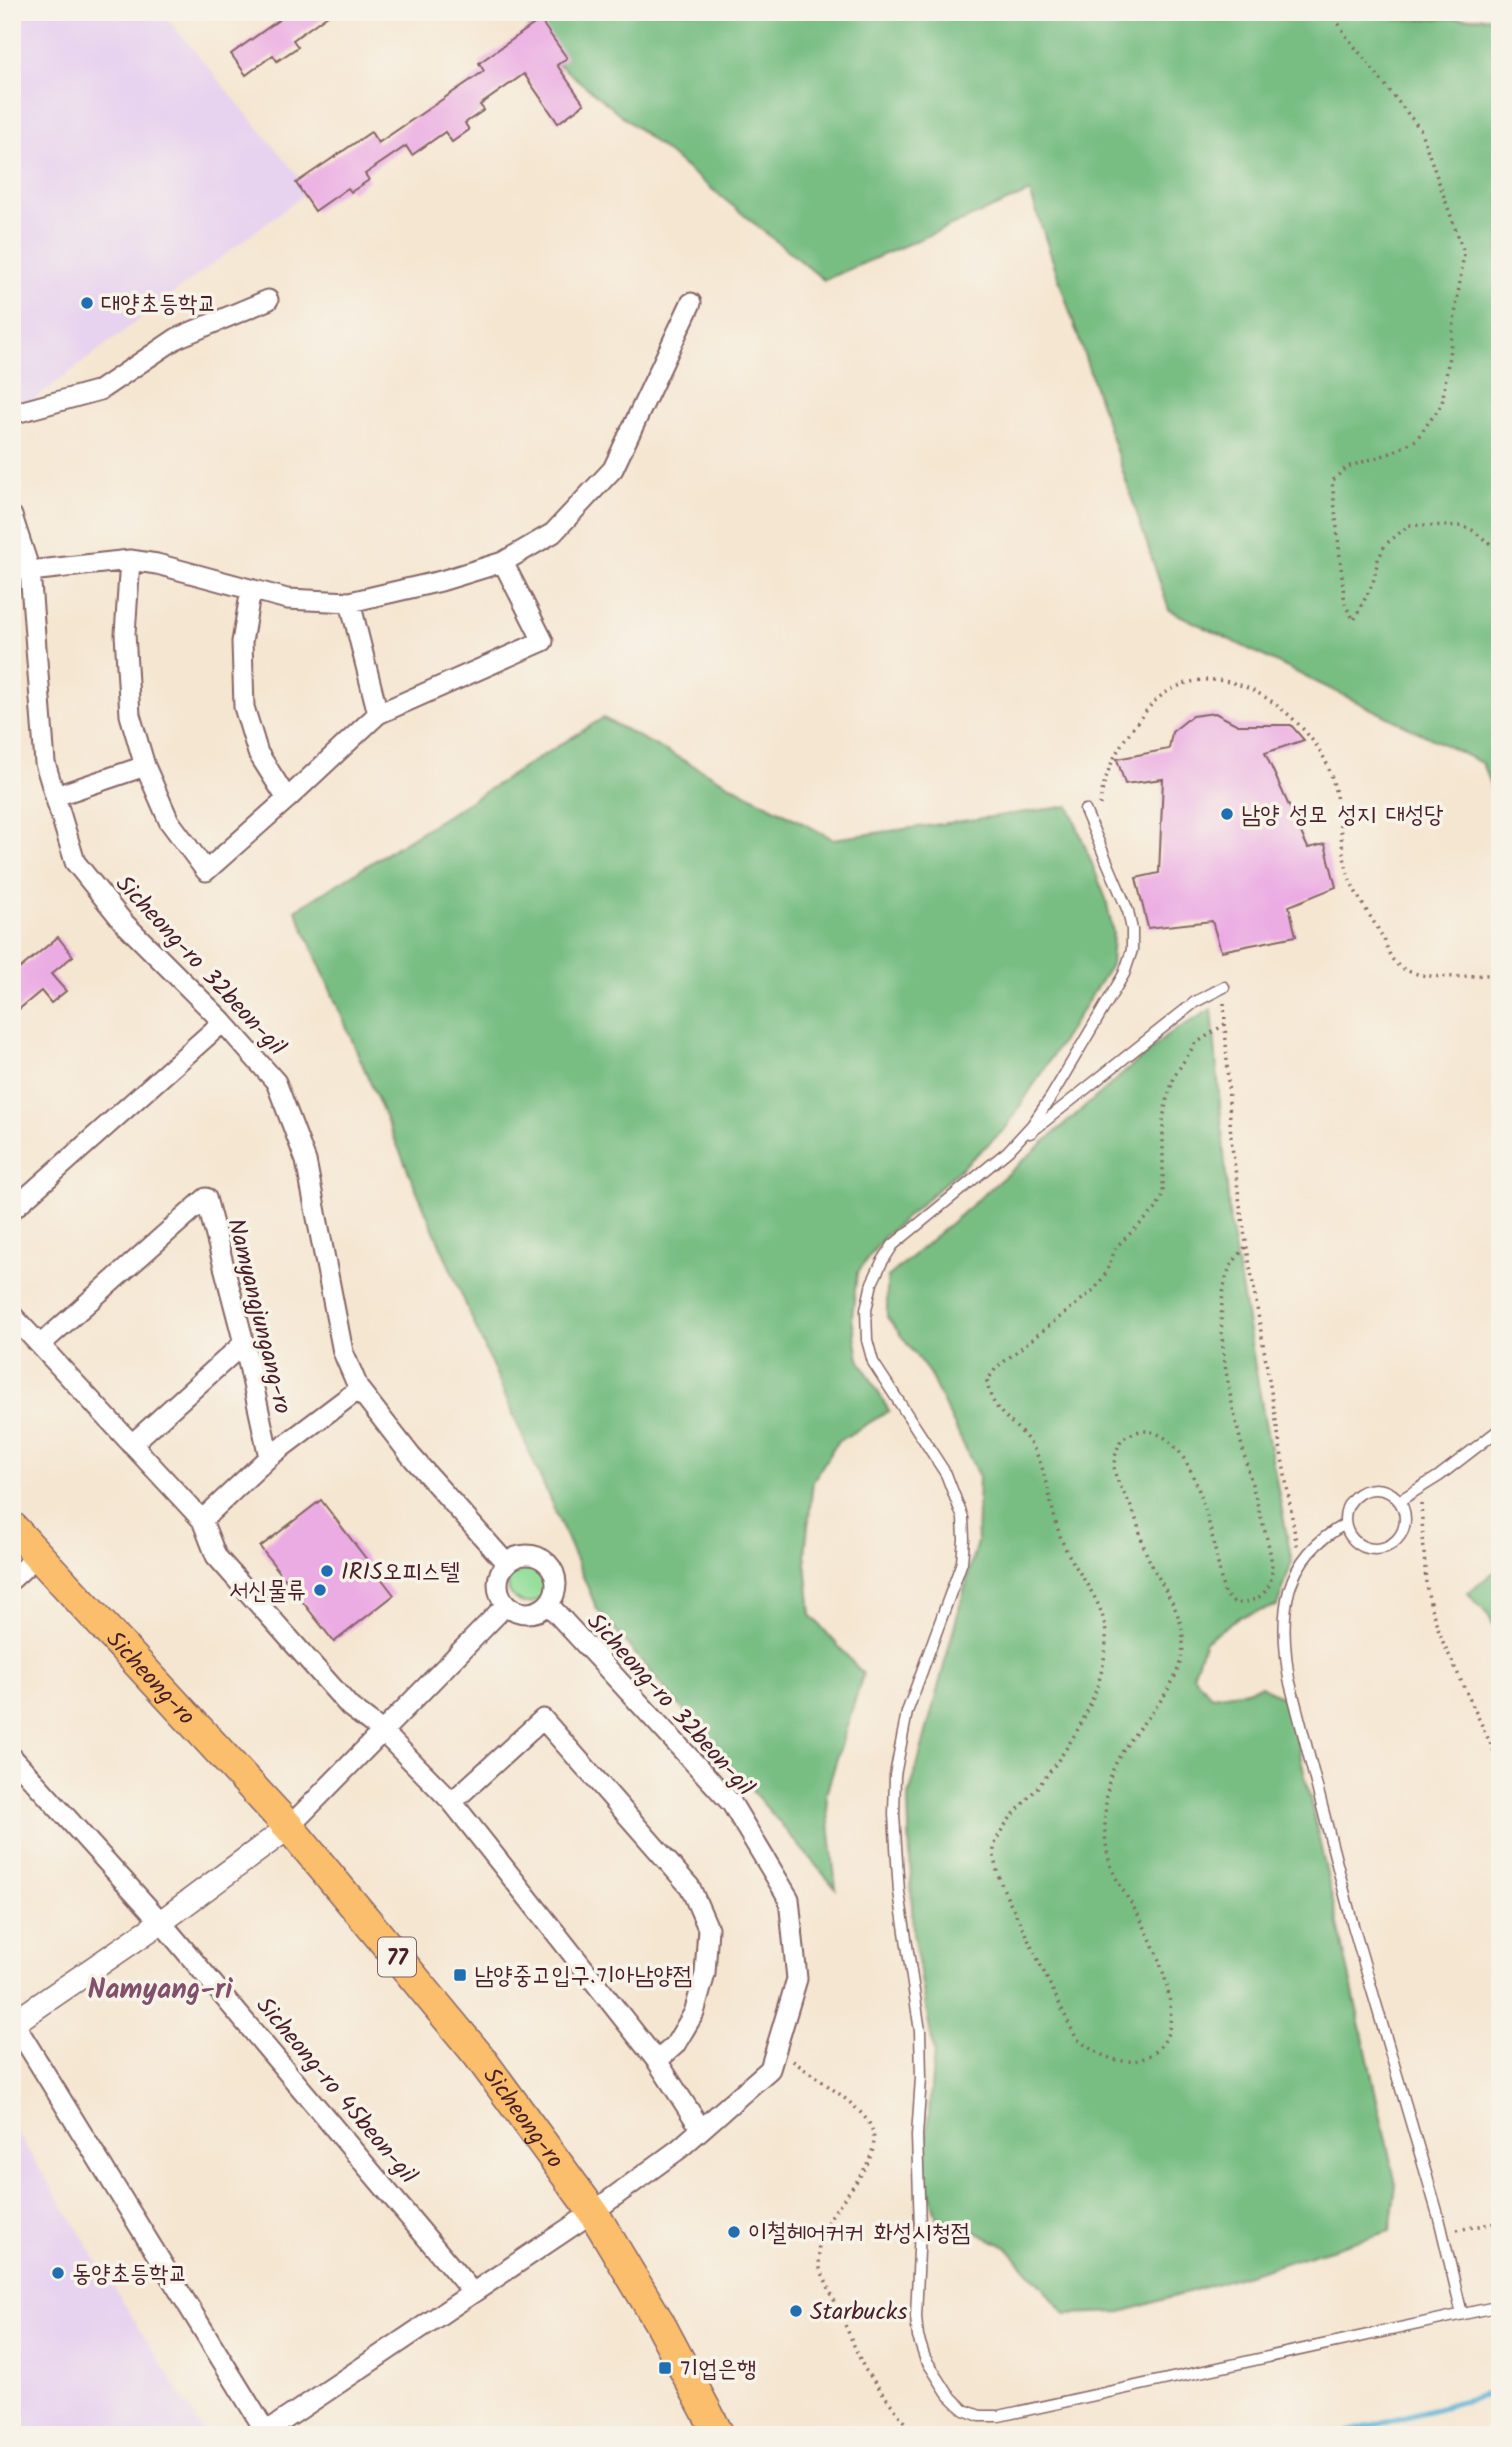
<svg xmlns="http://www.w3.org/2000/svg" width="1512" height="2447" font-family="Kalam,'Poor Story',sans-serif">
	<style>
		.built { fill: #e7d2ef }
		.green { fill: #96df9b; stroke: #707f63; stroke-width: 2 }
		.forest { fill: #78be83; stroke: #616e57; stroke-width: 2 }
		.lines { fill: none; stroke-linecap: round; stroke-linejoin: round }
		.stream { stroke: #56b1d4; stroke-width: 6 }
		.building { fill: #ebabe3 }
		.service-casing { stroke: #866565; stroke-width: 13 }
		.minor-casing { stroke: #866565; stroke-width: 23 }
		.tertiary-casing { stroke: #866565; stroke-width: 26 }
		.primary-casing { stroke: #866565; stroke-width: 33 }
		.path { stroke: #866565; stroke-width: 3.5; stroke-dasharray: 2 5; stroke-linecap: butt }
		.service { stroke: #fff; stroke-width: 10 }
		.minor { stroke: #fff; stroke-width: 19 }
		.tertiary { stroke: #fff; stroke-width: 23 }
		.primary { stroke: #fabe6d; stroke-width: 30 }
		.poi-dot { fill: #1f6fb2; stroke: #f7f3e8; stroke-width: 2.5 }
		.labels { text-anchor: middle; stroke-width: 7; stroke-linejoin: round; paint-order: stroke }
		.shield { fill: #f7f3e8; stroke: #7e5f64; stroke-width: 2 }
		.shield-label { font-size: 23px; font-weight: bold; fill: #4a1f2b }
		.poi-label { font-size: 24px; fill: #4a1f2b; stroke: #f7f3e8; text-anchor: start }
		.street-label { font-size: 24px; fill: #4a1f2b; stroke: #f7f3e8 }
		.quarter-label { font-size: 28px; font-weight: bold; fill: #82506b; stroke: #f7f3e8 }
	</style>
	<rect width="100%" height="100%" fill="#f7f3e8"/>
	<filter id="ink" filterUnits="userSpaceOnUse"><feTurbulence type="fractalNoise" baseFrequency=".0143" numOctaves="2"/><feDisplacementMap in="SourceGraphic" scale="14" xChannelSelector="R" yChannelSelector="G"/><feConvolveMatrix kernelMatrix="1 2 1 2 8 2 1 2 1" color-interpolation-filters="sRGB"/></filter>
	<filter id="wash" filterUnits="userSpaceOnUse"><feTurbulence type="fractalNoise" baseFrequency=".00686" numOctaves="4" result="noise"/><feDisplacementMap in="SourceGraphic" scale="28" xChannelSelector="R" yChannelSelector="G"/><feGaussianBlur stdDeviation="1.57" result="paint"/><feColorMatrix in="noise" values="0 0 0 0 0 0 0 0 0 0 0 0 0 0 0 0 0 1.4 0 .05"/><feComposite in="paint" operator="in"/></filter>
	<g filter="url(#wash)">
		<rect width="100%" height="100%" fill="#f5e6d1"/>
		<!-- built -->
		<path class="built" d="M12,12h150l148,178 -298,226z
			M12,2124l185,297 9,14h-194z"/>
		<!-- green -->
		<path class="green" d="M508 1584a19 19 0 1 1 38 0a19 19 0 1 1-38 0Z"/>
		<!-- forest -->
		<path class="forest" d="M536,12h850l10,8 104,-3v794l-18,-48 -313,-153 -139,-418 -206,88 -299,-243z
			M603,718l230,121 236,-33 37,93 7,34 -2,32 -106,164 -121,108 -27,36 -5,45 7,41 30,52 -52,31 -24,39 -8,72 6,62 52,59 -37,120 10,95 -239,-280 -301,-699z
			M1212,1009l18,214 33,189 29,150 -15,44 -38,11 -34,24 -12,34 18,21 28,-4 22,-6 27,14 108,485 -6,46 -268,81 -56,2 -60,-67 -38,-19 -30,-5 -14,-52 10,-118 -21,-120 -5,-133 69,-258 2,-65 -50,-104 -42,-56v-39l282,-244z
			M1500,1567v75l-11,-26 -21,-23z"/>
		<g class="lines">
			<!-- stream -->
			<path class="stream" d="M1338,2435l162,-44"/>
		</g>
		<g id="blocks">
			<!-- building -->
			<path class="building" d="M290,12h42l-39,28 5,7 -21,14 -4,-6 -27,20 -15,-21z
				M540,20l27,38 -10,7 27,39 -26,19 -34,-49 -44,31 4,5 -19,13 4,7 -17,12 -7,-10 -33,23 -6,-9 -41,28 4,6 -18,12 -3,-4 -33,23 -19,-28 75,-51 7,11 106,-72 -5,-8z
				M1215,713l23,12h53l13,15 -39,13 43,95 17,-4 11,43 -47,19 7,30 -75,15 -9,-30 -64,7 -12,-50 23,-5 4,-94 -38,5 -8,-25 52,-10 3,-17 20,-16z
				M58,937l15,19 -22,18 15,17 -15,12 -10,-12 -29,24v-40z
				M321,1500l73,95 -60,47 -74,-95z"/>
		</g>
	</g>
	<g filter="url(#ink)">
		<use href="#blocks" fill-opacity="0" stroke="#866565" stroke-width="2"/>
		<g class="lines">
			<!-- service casing -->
			<g class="service-casing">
				<path id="service" d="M1085,810l43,101 4,19v20l-8,24 -73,123 -19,28 -24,26 -115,94 -11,17 -10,21 -6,27 1,30 6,22 73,112 17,44 1,21 -2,23 -55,150 -12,63 -1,40 5,77 21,139 1,47 -4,58 3,92 -4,89 2,20 7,21 23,36 16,16 16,6h19l501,-110
					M1030,1133l165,-131 29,-15
					M1345 1519a30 30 0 1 1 60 0a30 30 0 1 1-60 0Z
					M1399,1501l40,-25 61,-47
					M1345,1524c-64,36 -66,88 -56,155l63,243 87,296 23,96"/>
			</g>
			<!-- minor casing -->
			<g class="minor-casing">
				<path id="minor" d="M12,414l88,-24 77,-52 91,-38
					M12,516l18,55 15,192 30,99 49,61 99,99 53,60 30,79 37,191 16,37 52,67 95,107
					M130,560l-5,74 5,81 15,51 24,55 37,50 81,-72 91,-85 165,-73 -40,-79
					M30,571l100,-11 27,4 130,35 63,3 91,-21 62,-19 50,-29 60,-64 78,-166
					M251,589l-9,53 2,65 14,46 29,46
					M350,602l28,112
					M56,796l89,-30
					M12,1210l211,-188
					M12,1315l190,205 14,36 134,151 32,24 70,71 205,259 44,68
					M40,1345l166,-147 38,145 25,114
					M132,1444l112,-101
					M202,1520l67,-63 90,-68
					M498 1584a29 29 0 1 1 58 0a29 29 0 1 1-58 0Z
					M12,1579l26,-24
					M12,1757l149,165 312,371
					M452,1802l91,-83 147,168 18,41 -3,46 -11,39 -19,32 -18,16
					M289,1827l217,-222
					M14,2023l252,409 327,-220 86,-63 91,-80 27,-90 -8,-80 -57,-95 -183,-199"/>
			</g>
			<!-- tertiary casing -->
			<g class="tertiary-casing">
				<path id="tertiary" d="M12,2024l149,-102 128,-95"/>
			</g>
			<!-- primary casing -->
			<g class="primary-casing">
				<g id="primary">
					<path id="s1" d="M12,1527l277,300 189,228 115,157 66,110 60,113"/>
				</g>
			</g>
			<!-- path -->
			<path class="path" d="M1331,12l16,25 73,92 44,124 -22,151 -26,36 -25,13 -44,14 -15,14 13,124 9,15 19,-37 5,-23 7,-15 24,-20 53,1 10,4 28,21
				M1100,805c3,-28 15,-54 33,-77 8,-10 17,-24 28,-32 57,-41 123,3 157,52 24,35 19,79 28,118 6,27 23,46 36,70 4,7 6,17 11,24 18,25 79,15 107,14
				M1224,1003l7,136 10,73 56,335
				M1225,1024l-30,20 -20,31 -8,23 -4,21v76l-8,15 -39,37 -10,26 -11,16 -99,79 -9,13c5,36 30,39 47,68 15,28 16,62 28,92 14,34 46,61 44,101 -3,54 -36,106 -70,147 -14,17 -33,33 -41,55 -4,13 3,29 7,42l74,152c18,15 44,30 68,20 54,-21 12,-111 -7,-145 -8,-14 -18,-27 -24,-42 -9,-20 -9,-46 -7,-68 1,-9 2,-22 6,-31 17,-45 69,-76 71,-128 2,-30 -24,-61 -35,-87 -7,-15 -9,-31 -15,-46 -14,-31 -28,-38 -11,-73 7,-2 14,-7 20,-7 58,-1 72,121 82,162l10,10c14,0 28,-3 35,-18 8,-18 -3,-49 -8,-67 -16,-63 -55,-183 -33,-246 3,-9 12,-18 18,-26
				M1421,1504l5,80 5,24 12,34 57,122
				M793,2061c21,16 62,40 76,62 22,36 -38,80 -48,113 -4,11 -2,22 -1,32l44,100 50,67
				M1457,2230l43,-8
				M949,2435l16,-10"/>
			<!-- service -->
			<use href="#service" class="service"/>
			<!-- minor -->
			<use href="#minor" class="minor"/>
			<!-- tertiary -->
			<use href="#tertiary" class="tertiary"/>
			<!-- primary -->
			<use href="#primary" class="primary"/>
		</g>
	</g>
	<!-- markers -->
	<g class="poi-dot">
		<circle cx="87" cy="303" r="7"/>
		<circle cx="1227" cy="814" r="7"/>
		<circle cx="327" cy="1571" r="7"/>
		<circle cx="320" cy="1590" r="7"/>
		<rect x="453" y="1968" width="14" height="14" rx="3.5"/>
		<circle cx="734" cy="2232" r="7"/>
		<circle cx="58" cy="2273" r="7"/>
		<circle cx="796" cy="2311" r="7"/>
		<rect x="658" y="2361" width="14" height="14" rx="3.5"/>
	</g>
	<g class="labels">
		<!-- shield labels -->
		<rect class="shield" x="378" y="1937.5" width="38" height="39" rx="5"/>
		<g class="shield-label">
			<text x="397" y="1965">77</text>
		</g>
		<!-- poi labels -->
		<g class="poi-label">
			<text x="101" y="311">대양초등학교</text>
			<text x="1241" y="822">남양 성모 성지 대성당</text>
			<text x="341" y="1579">IRIS오피스텔</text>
			<text x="306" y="1598" text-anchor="end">서신물류</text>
			<text x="474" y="1983">남양중고입구.기아남양점</text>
			<text x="748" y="2240">이철헤어커커 화성시청점</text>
			<text x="72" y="2281">동양초등학교</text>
			<text x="810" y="2319">Starbucks</text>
			<text x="679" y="2376">기업은행</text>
		</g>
		<!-- street labels -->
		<g class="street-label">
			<text transform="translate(201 965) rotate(47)" y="8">Sicheong-ro 32beon-gil</text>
			<text transform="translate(260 1316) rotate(76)" y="8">Namyangjungang-ro</text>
			<text dy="8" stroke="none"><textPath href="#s1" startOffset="205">Sicheong-ro</textPath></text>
			<text transform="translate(671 1704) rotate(48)" y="8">Sicheong-ro 32beon-gil</text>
			<text transform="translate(337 2090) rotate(50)" y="8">Sicheong-ro 45beon-gil</text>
			<text dy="8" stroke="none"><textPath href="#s1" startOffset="782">Sicheong-ro</textPath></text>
		</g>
		<!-- quarter labels -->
		<g class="quarter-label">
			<text x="160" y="1998">Namyang-ri</text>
		</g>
	</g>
	<!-- margin -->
	<rect width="1512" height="2447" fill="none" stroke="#f7f3e8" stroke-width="42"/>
</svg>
